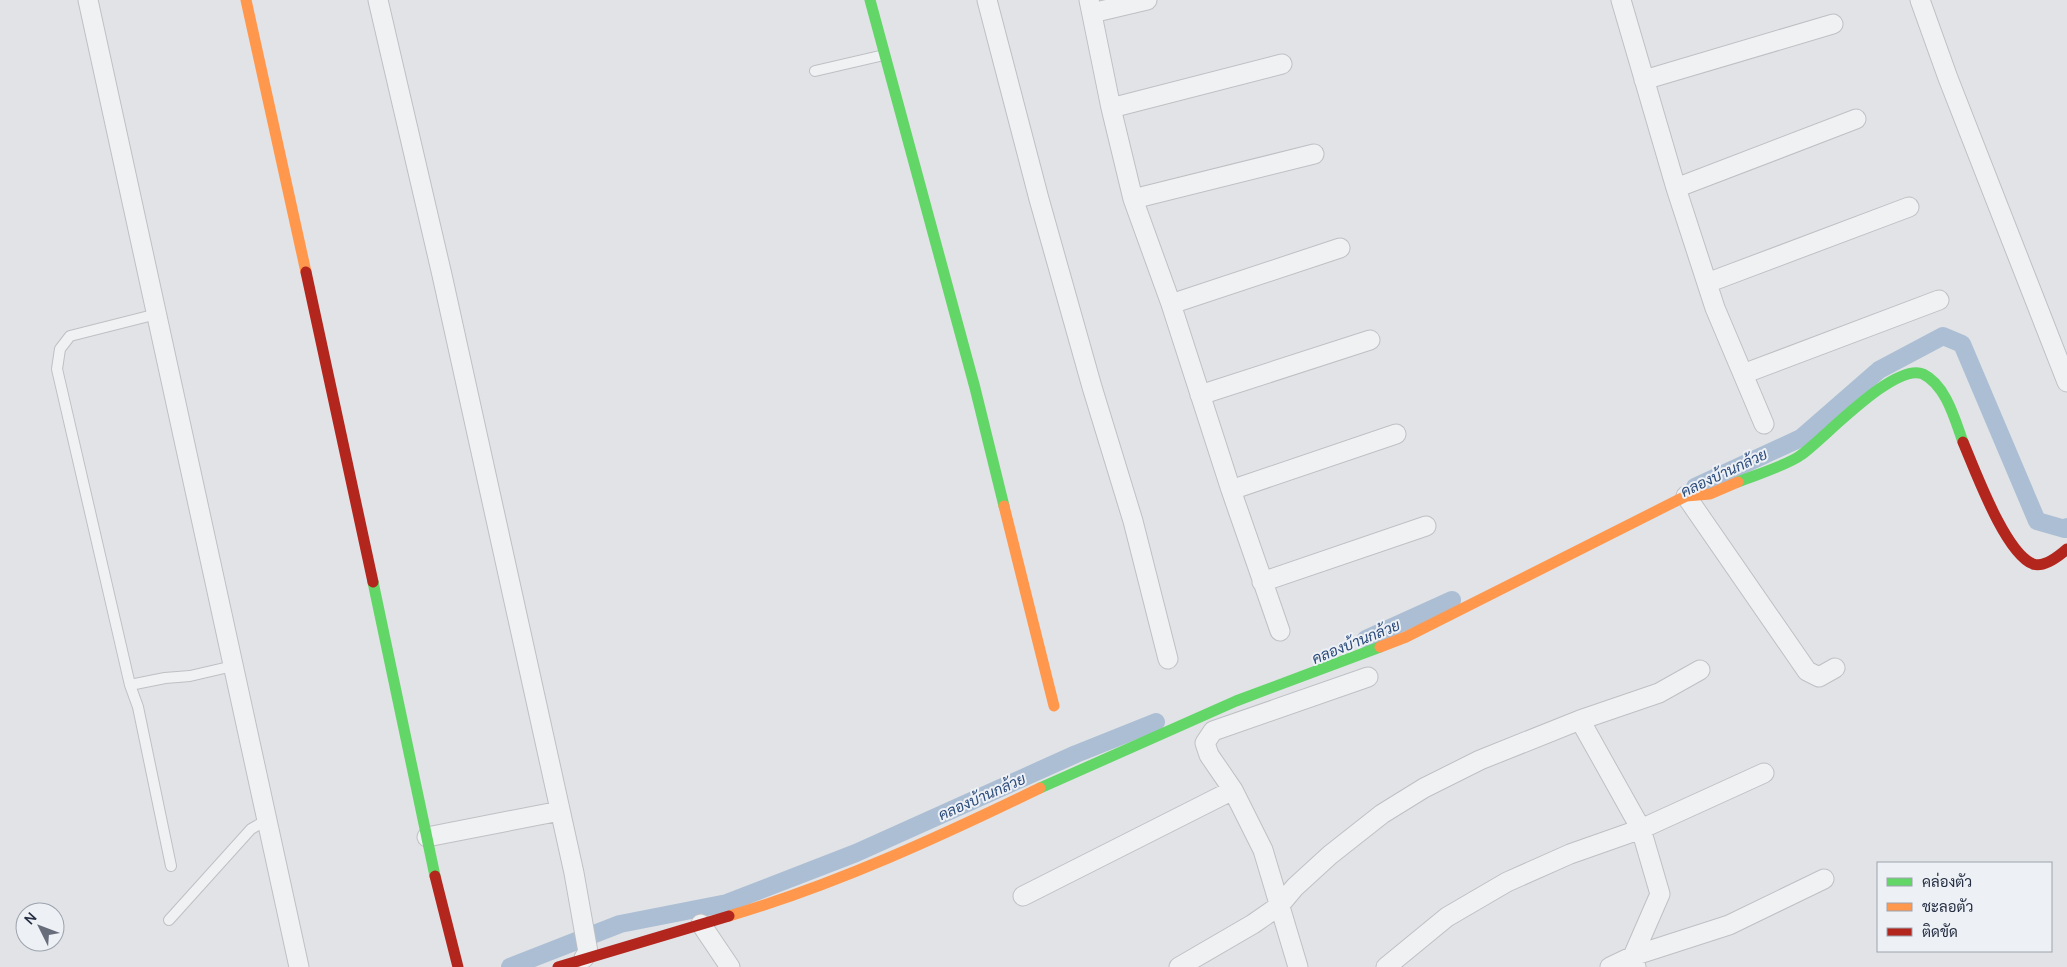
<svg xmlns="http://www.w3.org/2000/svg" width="2067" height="967" font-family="Manrope,Sarabun,sans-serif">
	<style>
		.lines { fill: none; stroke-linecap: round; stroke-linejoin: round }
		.canal { stroke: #abbed4; stroke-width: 18 }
		.lane-casing { stroke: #bec0c4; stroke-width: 12 }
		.street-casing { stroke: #bec0c4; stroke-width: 21 }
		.lane { stroke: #f0f1f3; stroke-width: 10 }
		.street { stroke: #f0f1f3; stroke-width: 19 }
		.fast { stroke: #63d668; stroke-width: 11 }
		.slow { stroke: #ff974d; stroke-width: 11 }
		.jam { stroke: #b3261e; stroke-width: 11 }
		.labels { text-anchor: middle; stroke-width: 4; stroke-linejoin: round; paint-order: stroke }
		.water-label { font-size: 15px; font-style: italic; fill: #2b4b7a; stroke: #edf1f6 }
	</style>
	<rect width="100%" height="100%" fill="#e1e3e6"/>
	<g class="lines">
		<!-- canal -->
		<path class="canal" d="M1695,487l106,-49 78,-68 64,-34 19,8 75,177 28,8 2,-2
			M1366,639l86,-39
			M510,967l110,-43 107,-21 129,-50 220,-99 80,-32"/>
		<!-- lane casing -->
		<g class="lane-casing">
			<path id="lane" d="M815,71l69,-16
				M130,685l-73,-316 3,-20 10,-13 87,-22
				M171,866l-33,-159 -8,-22 35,-7 25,-2 43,-10
				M169,920l82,-91 16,-9"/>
		</g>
		<!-- street casing -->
		<g class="street-casing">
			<path id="street" d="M88,0l211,967
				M378,0l64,275 132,598 14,79 -4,6
				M987,0l52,199 53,188 41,134 35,138
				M1089,0l22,108 22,91 38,105 60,186 49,141
				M1621,0l55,188 39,120 49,116
				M1920,0l28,78 119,304
				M1092,13l55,-13
				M1644,80l189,-56
				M1111,108l171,-44
				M1676,188l180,-69
				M1133,199l181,-45
				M1707,283l202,-76
				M1171,304l169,-56
				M1743,374l196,-74
				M1200,395l170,-55
				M1231,490l165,-56
				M1686,496l121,175 12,6 16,-9
				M1262,582l164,-56
				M1580,720l61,109 19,65 -27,62 3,11
				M427,837l133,-26
				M1023,896l210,-106
				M701,924l29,43
				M1179,967l74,-43 26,-18 16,-19 35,-32 52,-41 42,-26 56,-28 100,-40 79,-27 41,-23
				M1298,967l-35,-117 -30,-60 -24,-35 -4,-12 8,-12 155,-54
				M1386,967l61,-50 60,-35 63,-28 71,-25 123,-56
				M1610,967l23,-11 96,-31 95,-46"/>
		</g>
		<!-- lane -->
		<use href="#lane" class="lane"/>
		<!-- street -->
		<use href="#street" class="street"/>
		<!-- fast -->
		<path class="fast" d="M870,0l105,388 29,118
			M1738,482c17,-7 50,-17 63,-27 24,-17 93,-93 122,-81 23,11 32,46 40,68
			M373,582l62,294
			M1040,788l196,-87 144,-54"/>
		<!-- slow -->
		<path class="slow" d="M246,0l60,272
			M1004,506l50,200
			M1380,647l26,-10 280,-141 24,-2 28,-12
			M729,916c108,-32 210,-79 311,-128"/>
		<!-- jam -->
		<path class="jam" d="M306,272l67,310
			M1963,442c12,28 42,111 70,122 11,4 26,-8 34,-15
			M435,876l23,91
			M558,967l171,-51"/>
	</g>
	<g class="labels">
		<!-- water labels -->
		<g class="water-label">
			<text transform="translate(1724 473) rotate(-25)" y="5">คลองบ้านกล้วย</text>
			<text transform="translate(1356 642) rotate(-22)" y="5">คลองบ้านกล้วย</text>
			<text transform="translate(982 797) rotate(-24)" y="5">คลองบ้านกล้วย</text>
		</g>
	</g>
	<!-- legend -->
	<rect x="1877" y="862" width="175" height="90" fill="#edf1f6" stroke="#9da3ae"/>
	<rect x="1887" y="878" width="25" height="8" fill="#63d668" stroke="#9da3ae"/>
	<text x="1922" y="887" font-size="15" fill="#252e42">คล่องตัว</text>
	<rect x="1887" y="903" width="25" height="8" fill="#ff974d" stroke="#9da3ae"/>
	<text x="1922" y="912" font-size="15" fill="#252e42">ชะลอตัว</text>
	<rect x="1887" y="928" width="25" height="8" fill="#b3261e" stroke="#9da3ae"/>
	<text x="1922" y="937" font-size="15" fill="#252e42">ติดขัด</text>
	<!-- north arrow -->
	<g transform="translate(40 927) rotate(312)"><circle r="24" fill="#edf1f6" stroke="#9da3ae"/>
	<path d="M0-4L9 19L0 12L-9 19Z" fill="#676d7b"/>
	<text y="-8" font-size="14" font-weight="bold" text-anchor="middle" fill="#252e42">N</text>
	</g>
</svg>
